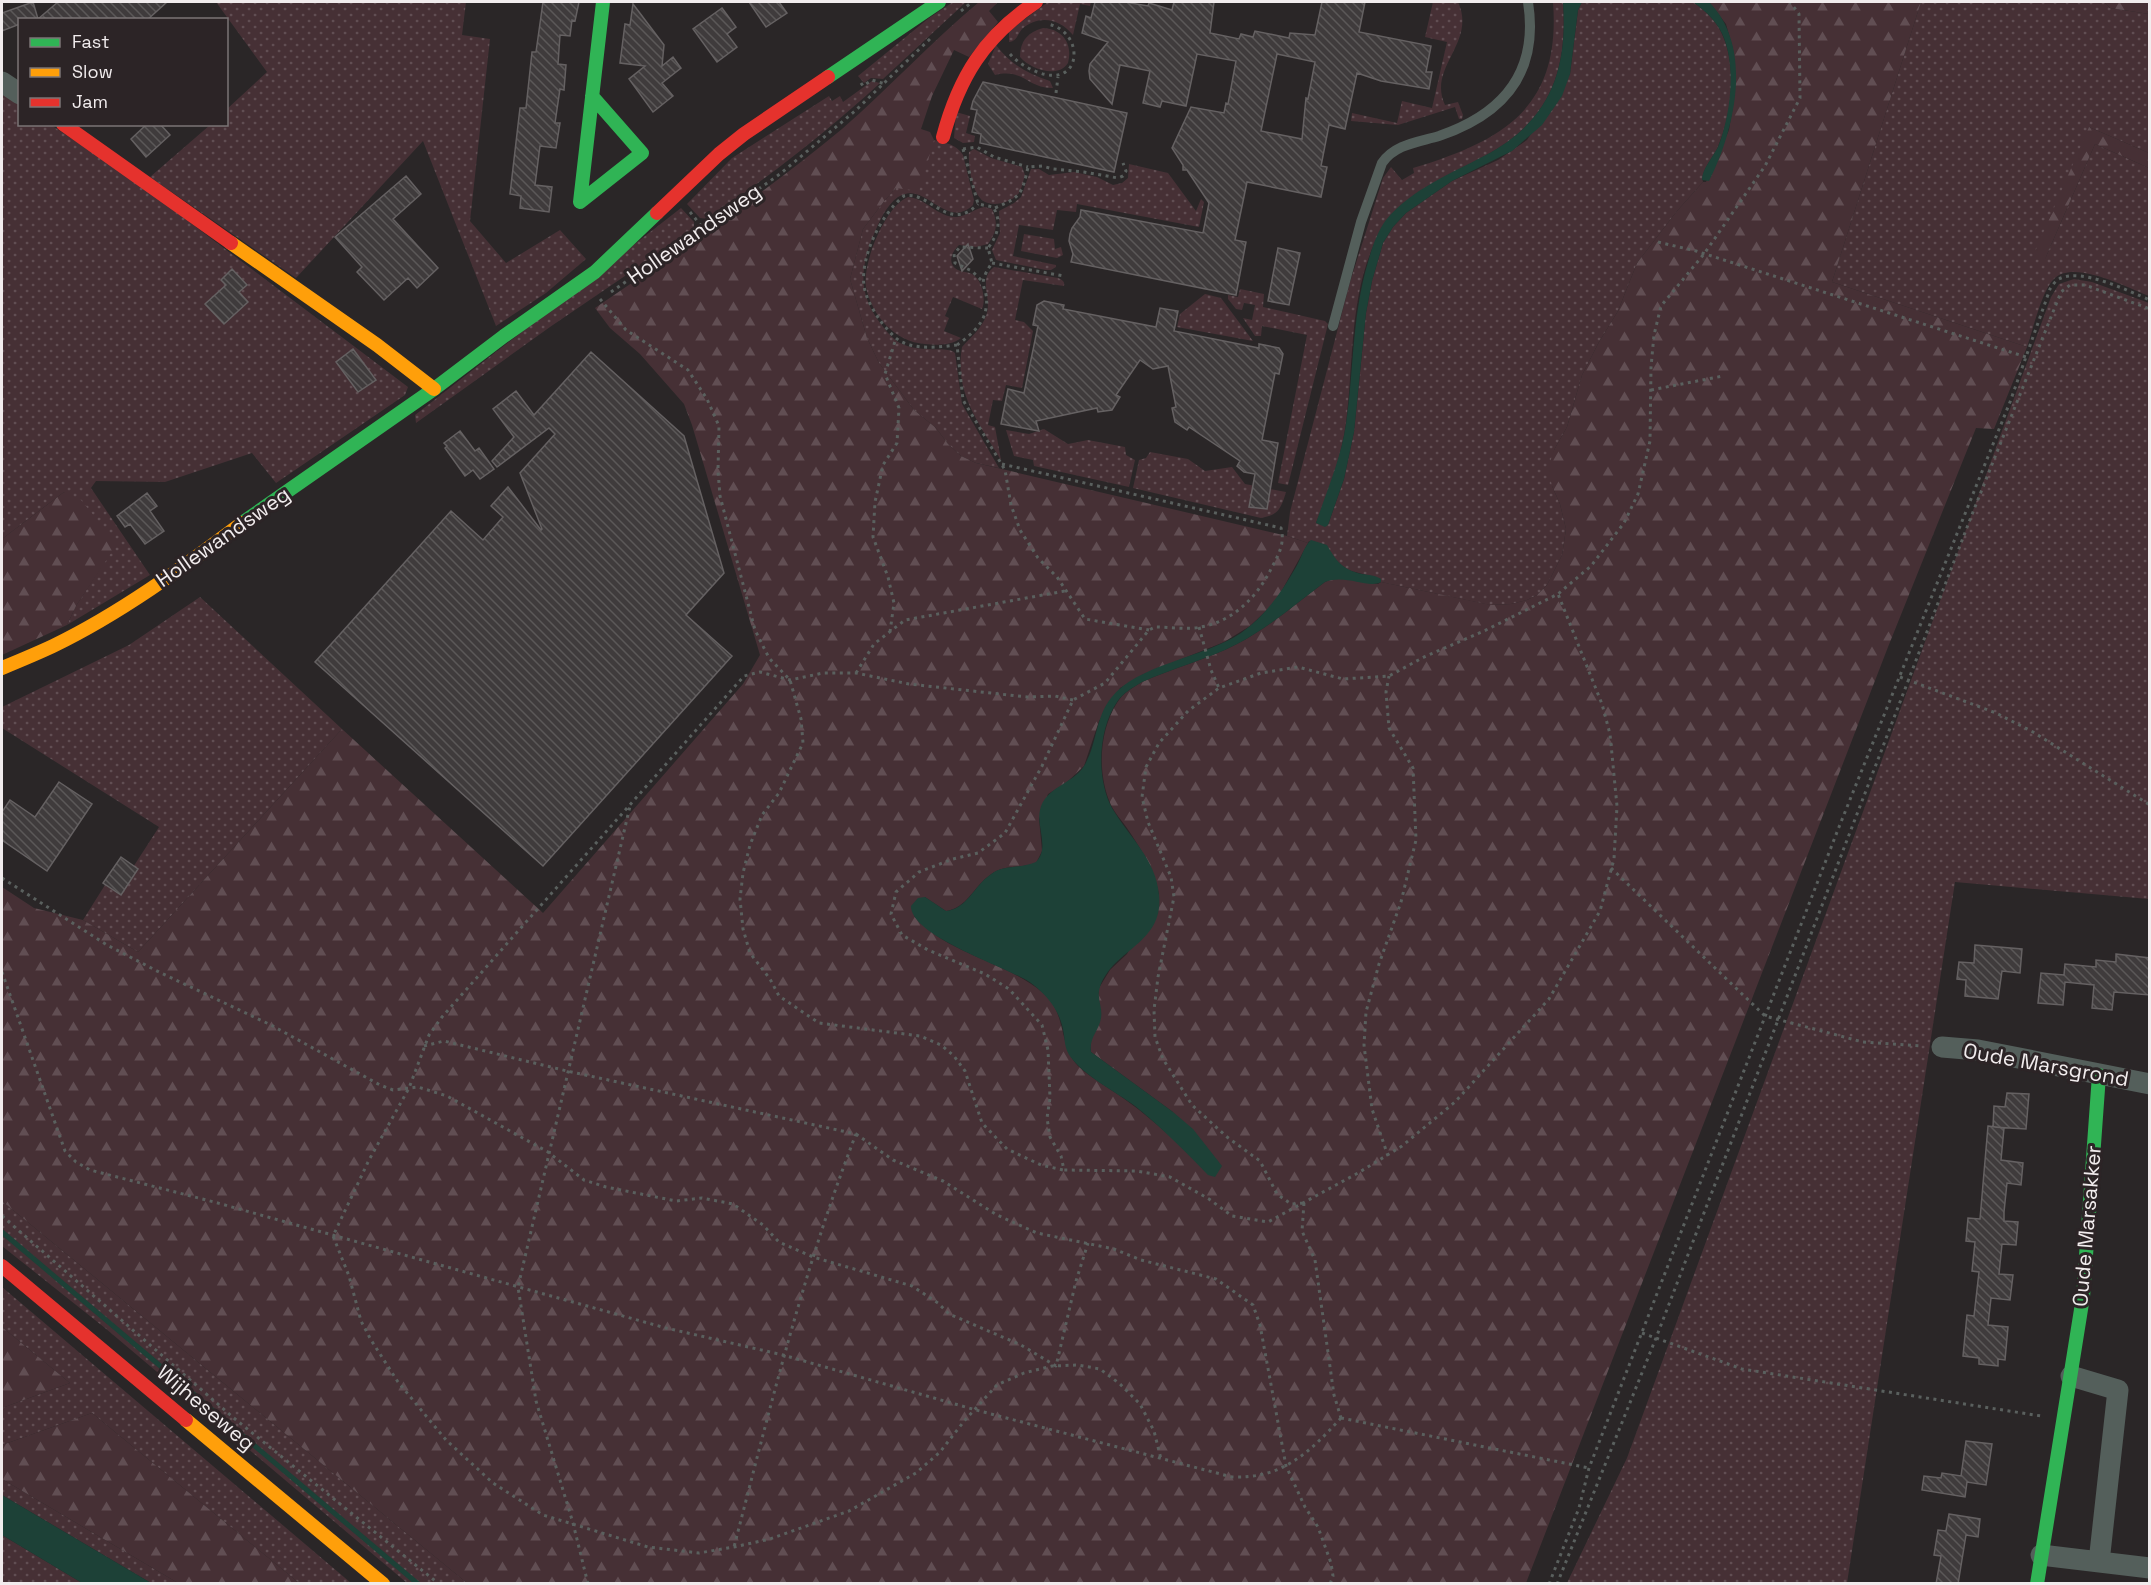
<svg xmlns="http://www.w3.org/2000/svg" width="2151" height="1585" font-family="'Space Grotesk',sans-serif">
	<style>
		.grass { fill: url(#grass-dots) }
		.forest { fill: url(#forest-firs) }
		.water { fill: #1d4137 }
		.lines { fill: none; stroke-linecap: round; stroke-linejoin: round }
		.stream { stroke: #1d4137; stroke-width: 5 }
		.building { fill: url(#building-back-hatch); stroke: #656162; stroke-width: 1.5; fill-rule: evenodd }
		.path { stroke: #5a605e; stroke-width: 3; stroke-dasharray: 3 4.5; stroke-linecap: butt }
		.lane { stroke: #545f5b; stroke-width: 10 }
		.street { stroke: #545f5b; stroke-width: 21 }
		.fast { stroke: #30b455; stroke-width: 14 }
		.slow { stroke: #ff9f0a; stroke-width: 14 }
		.jam { stroke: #e5322d; stroke-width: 14 }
		.labels { text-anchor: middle; stroke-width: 6; stroke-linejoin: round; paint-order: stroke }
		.street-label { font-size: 21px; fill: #f1eced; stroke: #2c2426 }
	</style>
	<defs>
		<pattern id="grass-dots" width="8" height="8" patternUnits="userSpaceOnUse" patternTransform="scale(1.5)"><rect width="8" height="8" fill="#463035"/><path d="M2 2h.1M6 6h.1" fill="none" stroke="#614e53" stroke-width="1.8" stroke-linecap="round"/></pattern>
		<pattern id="forest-firs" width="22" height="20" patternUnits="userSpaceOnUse" patternTransform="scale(1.5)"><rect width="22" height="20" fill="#463035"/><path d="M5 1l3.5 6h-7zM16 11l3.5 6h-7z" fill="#614e53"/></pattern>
		<pattern id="building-back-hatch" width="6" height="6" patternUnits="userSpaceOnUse" patternTransform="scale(1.5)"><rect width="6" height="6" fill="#3f3b3c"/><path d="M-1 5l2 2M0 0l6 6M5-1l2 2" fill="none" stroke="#5b5858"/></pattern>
	</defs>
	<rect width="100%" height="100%" fill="#2a2627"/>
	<!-- grass -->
	<path class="grass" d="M216,2h250l-4,33 28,4 -20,182 36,42 54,-33 26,29 -40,34 -50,33 -73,-185 -127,137 -146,-101 60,-52 16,-1 1,-15 40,-37z
		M953,2h13l-83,77 -12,-1 -7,5 -6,-7 71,-58z
		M1048,2h43l-1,4 -10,-2 -7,31c-13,-16 -34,-21 -51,-6 -5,6 -5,12 -13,13v-11z
		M1433,2h25c19,41 -31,65 -13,103l13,-3 5,13 -1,4h-3l-4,-12 -57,18 -47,-4 1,-8 45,10 5,-22 30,7 15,-66 -22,-5z
		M1553,2h10c5,70 -14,120 -78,154 -28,15 -54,26 -78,46 -5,4 -11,7 -14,12 -46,56 -38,142 -47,209 -5,35 -17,68 -30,100l12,2 16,-46 10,-47 12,-119 6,-32 11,-38 10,-16 13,-14 46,-32 46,-21 29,-20 43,-66 8,-64 4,-8h111c11,8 22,17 28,30 17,34 11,83 -4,117 -5,10 -17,23 -14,33l-26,29 -40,52 -19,48 -19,31 -17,33 -15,52 -13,23 -2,36 8,18 6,25 -4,26 -15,30 -10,10 -10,5 -16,4 -21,1 -109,-23v-3l-33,-9 -39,-29 -1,2 -21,-7 3,-24 60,-230 33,-104 8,-11 11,13 12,-7 -1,-5c92,-28 148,-61 140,-166z
		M1921,2h183l6,6 39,6v139l-60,-26 -44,132 50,-115 54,24v128c-21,-8 -76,-37 -95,-17 -12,11 -21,51 -27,68l-195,-65z
		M1043,28c20,1 30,16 25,35 -10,16 -38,6 -48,-6 0,-16 8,-25 23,-29z
		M996,45c14,19 32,29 54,36l3,7c-25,1 -29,-20 -58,-13l-7,-11z
		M872,81l8,2c-54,50 -112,94 -172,136l-8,-1 -13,-14 45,-46 97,-62 3,5 8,-5 3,6z
		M2,90l17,13 1,21 31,1 80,53 277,209 -3,8 -129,88 -24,-30 -87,29 -69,-1 -5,7 59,87 -83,50 9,-19 40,-62 -52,-52 -62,47z
		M956,112l14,4 -4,17 9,3 -1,6 -11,1 -9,-5z
		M934,140c12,3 22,4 29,15l11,45 -1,5c-26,25 -46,-21 -71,-10 -12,5 -20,21 -25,32 -20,45 -20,72 14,109 19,21 56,8 64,17l7,51 37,64 -23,-5 -15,-7 -13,-12 -12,-16 -22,-18 -35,-47 -12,-25 -17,-59 13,-50 22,-29 11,-12z
		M974,149l17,9 31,9 3,8c-2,6 -3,13 -6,18 -8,10 -30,16 -39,5 -9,-10 -12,-34 -11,-46z
		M1129,164l39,9 28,38 5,-12 3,3 -5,25 -122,-23 -1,8 -19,-2 -4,20 -34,-5 -6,31 43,9v2l-5,3h-5l-50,-10 -4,-10 8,-17 -1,-22 15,-8 7,-6 10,-28h8l10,6 25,-3 23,5 16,8 9,-2 6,-5z
		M908,197c18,1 30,21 49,20 10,-1 17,-8 27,-10l8,2c6,13 5,23 -4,35l-12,3 -17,-2c-8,7 -12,19 -1,25 4,2 10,2 14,4 11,6 14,27 10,35l-29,-12 -8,19 4,2 -5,13 17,7c-10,8 -24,7 -36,6 -30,-2 -53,-28 -59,-57 -4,-23 19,-81 42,-90z
		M681,208l13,14v7l-144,98 -134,96 -1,-8z
		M1024,234l30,5 1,10 6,-2 2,8 -6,3 -36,-7z
		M994,267l64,11c4,2 7,3 6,8l-41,-6 -8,40 9,2 9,9 -11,57 -16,-3 -4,16 -9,-1 -5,25 7,2 6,33c-22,-37 -47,-67 -39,-113 9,-10 19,-18 24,-31 7,-18 -9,-36 8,-49z
		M2074,279l18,3 57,21v596l-194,-17 -108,701h-280l60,-125 424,-1161 8,-13z
		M1240,289l24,5 -1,13 62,14 3,3 -40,161 -10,-2 29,-148 -45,-9 -1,10h-6l-12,-18 9,2 3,-15 -11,-2 -2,7 -6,-1 -8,-10v-4l10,2z
		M1205,294l16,4 32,43 -76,-14 3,-13z
		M1044,429l24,15 20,-4 37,7 1,8 9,5 -6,27 -95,-21 -1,-6 -19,-4 -8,-26 23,4z
		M1150,452l38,7 17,12 27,-4 13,17 41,8c-5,16 -7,23 -25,26l-128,-30 6,-28 7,-2z
		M200,597l142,132 -204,223 -55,-32 22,-35 12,7 42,-65 -157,-99v-21l127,-62z
		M2,1201l465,382h-60l-302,-255 -103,-82z
		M2,1287l349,296h-52l-207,-170 -90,32v-37l68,-25 -68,-56z
		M2,1479l176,104h-27l-149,-88z
		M2,1535l80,48h-80z"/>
	<!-- forest -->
	<path class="forest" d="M979,2h19l-9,9 9,11 -29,35 -15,-7 -22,46 -11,33 9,3 4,8 -15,51 -23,-3 -11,12 -22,29 -13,50 17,59 12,25 35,47 22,18 12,16 13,12 15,7 311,73 21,7 -27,49 -9,13 -22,21 -26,16 -82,33 -22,13 -21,33 -15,45 -18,17 -18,11 -9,25 3,32 -6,12c-15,6 -33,1 -46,12 -16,11 -23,33 -44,36l-21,-14 -11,19c12,12 24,22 40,30 30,16 63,25 89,47 24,19 15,52 35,73 13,12 31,22 45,32 21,15 41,32 60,50l-10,-36 -82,-60 -1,-12 11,-23 -3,-20 1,-9 11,-18 17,-16 32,-60c-5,-25 -18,-45 -32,-66 -5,-7 -12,-15 -16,-23 -14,-31 -12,-74 6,-102 6,-10 15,-15 25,-21 31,-14 64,-22 95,-38 31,-16 60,-41 88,-62l10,-4h7l36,6 3,-2 110,23 20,-1 16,-4 10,-5 10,-10 15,-30 4,-26 -6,-25 -8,-18 -4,-18 6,-18 13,-23 15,-52 17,-33 19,-31 19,-48 40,-52 26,-29h3l23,-52 5,-31 1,-30 -2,-20 -7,-25 -17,-22h212l-89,280 195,65 -33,82 -18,-1 -88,219 -362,936h-1059l-465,-382v-314l32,21 49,12 55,32 204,-223 201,184 200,-229 17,-29 -68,-230 -8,-21 -44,-50 -30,-26 -15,-20c84,-57 169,-114 247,-179 47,-41 89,-87 137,-127z
		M2104,2h45v12l-39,-6z
		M2089,127l60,26v15l-54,-24 -50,115 -11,-5z
		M64,492l17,8 36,44 -41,62 -9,19 -65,30v-116z
		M2,1327l68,56 -68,25z
		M92,1413l207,170h-121l-176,-104v-34z"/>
	<!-- water -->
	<path class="water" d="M1563,2h19l-4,8 -8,64 -8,22 -20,29 -30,26 -60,30 -46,32 -13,14 -10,16 -11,38 -6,32 -12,119 -10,47 -16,46 -3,2 -9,-4c11,-33 25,-64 30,-99 8,-55 6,-109 22,-162 4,-14 9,-30 18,-42 26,-31 64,-46 98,-64 65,-34 84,-84 79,-154z
		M1693,2h16c45,45 26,128 0,179l-7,-1c0,-11 11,-23 16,-33 13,-32 20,-88 1,-119 -7,-11 -16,-19 -26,-26z
		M1311,540l16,5c9,16 16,25 35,29 7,1 13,1 19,5v3c-13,7 -35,-8 -56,0 -28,21 -57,46 -88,62 -31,16 -64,24 -95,38 -10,6 -19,11 -25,20 -19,28 -21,76 -5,106 17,29 44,51 47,87 5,49 -46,54 -59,92 -4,11 3,20 1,31 -2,13 -12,19 -10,34l82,60 20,17 29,37 -7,11 -7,-2c-23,-24 -47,-48 -73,-69 -19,-14 -47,-28 -62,-46 -7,-8 -8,-15 -9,-25 -3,-23 -15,-38 -33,-52 -23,-16 -120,-46 -120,-77l7,-8 7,-1 21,14c21,-2 28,-25 44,-36 13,-11 31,-6 46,-13 14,-14 0,-35 4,-52 5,-23 33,-26 44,-44 13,-21 11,-48 27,-68 26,-34 93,-40 130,-65 24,-17 40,-40 55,-66 5,-8 8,-21 15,-27z
		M2,1495l149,88h-69l-80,-48z"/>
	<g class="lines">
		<!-- stream -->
		<path class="stream" d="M2,1232l416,352"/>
	</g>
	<!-- building -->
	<path class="building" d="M33,2l5,17 20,-17h109l-20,18h-127v4l-18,7v-18z
		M543,2h36l-4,19 -3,-1 -2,16 -10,-1 -2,29 8,1 -2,25 -4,-1 -5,34h5l-4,25 -16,-2 -5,39 17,2 -3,25 -29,-4 1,-12 -11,-2 10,-86h6l6,-56h4z
		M749,2h30l8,11 -21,14z
		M1095,2h30l23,4 1,-3 23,7 2,-8h40l-4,31 29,6 2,-5 12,3 2,-6 34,7 1,-5 25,2 7,-33h43l-6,30 72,14 -5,26h6l-3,17 -48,-8 -24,-8 -12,56 -16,-4 -8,41 6,1 -6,30 -74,-15 -12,58 11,2 -10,53 -165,-33 2,-8 -4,-13 1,-7 2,-6 8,-11 1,-7 122,23 6,-30 -22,-33h-4v-5l-11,-17 19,-41 33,6 2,-10 2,1 8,-43 -39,-7 -11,52 -24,-5 -2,6 -17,-4 7,-32 -30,-6 -8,39 -22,-25 -1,-8 1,-7 18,-22 -26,-9 4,-17 5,2zM1277,54l38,8 -7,37 -2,-1 -4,41 -41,-8z
		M633,4l31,41 -2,21 11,-9 8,11 -19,15 11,13 -20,16 -24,-33 16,-13 -25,-3 5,-39 5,1z
		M722,8l14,19 -9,7 10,13 -20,15 -24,-33z
		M983,82l144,31 -13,59 -134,-29 1,-9 -9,-2 5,-22 -6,-1 2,-8z
		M147,124h13l10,11 -24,22 -15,-18z
		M406,176l15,18 -28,25 45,49 -21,20 -9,-10 -24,22 -27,-28 5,-5 -27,-30z
		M968,244l5,15 -11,12 -5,-15z
		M1278,248l22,5 -11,52 -21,-4z
		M232,269l15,16 -8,7 9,10 -24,22 -19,-20 21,-19 -5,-5z
		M1044,301l20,4 -1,4 93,18 4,-19 18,3 -4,20 85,17v-4l20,4 4,6 -4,20 -4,-1 -13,67 16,3 -11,66 -18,-2 6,-33 -11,-2 -7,-6 3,-5 -51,-34 -2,3 -12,-8 -3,-14 4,-1 -8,-41 -15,3 -13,-9 -24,35 4,2 -8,13 -14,2 -1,-4 -61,13 3,10 -38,-7 7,-35 16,4 14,-67 -5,-1 4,-20z
		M353,349l23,31 -18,12 -22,-30z
		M591,352l93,84 40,137 -38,42 46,41 -189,210 -228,-204 136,-151 32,29 20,-23 -12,-11 17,-19 33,43 1,-1 -22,-56 35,-39 -6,-6 -52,39 -5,-6 22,-24 -21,-28 23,-18 18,24z
		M460,431l15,20 4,-3 15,21 -14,10 -7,-9 -8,6 -20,-28 2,-2 -3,-3z
		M147,493l10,13 -7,5 14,20 -19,13 -15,-20 -5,3 -8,-11z
		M59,782l33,22 -45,67 -45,-31v-28l8,-12 25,17z
		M121,857l17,12 -17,26 -18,-12z
		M1975,945l47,4 -2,24 -18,-2 -4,28 -33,-3 1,-16 -9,-1 2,-17 15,1z
		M2116,954l34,4v37l-36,-3 -2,18 -20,-2 2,-23 -29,-3 -2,23 -25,-2 3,-30 23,2 1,-11 31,3v-7l20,2z
		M2007,1093l22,1 -3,35 -33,-2 1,-21 11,1z
		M1988,1126l16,2 -3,32 22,3 -2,22 -14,-2 -3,29v9l14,1 -2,23 -14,-1 -3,30 14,1 -3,25 -19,-2 -3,27 20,2 -3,33 -7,-1v7l-19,-2v-6l-16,-2 4,-41 7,1 5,-44 -7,-1 3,-29 -9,-1 2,-23 12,1z
		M1966,1441l26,3 -6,41 -19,-3 -2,15 -43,-7 2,-14 17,2 1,-5 19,3z
		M1949,1514l31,5 -2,18 -12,-2 -8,49h-22l5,-28 -7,-1 4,-25 8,1z"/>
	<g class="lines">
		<!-- path -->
		<path class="path" d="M961,11l11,-9
			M1010,54c7,8 17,14 27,18 47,18 48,-42 10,-48
			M861,83l2,3 9,-6 13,4
			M1056,93l2,-16
			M963,149l15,55 15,3c9,14 5,28 -5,41l4,15c-18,26 -2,22 -6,45 -2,17 -17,28 -29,37l6,55 42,70 6,35 9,25 18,28 19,19 28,42 64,11
			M963,149l14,-2 17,10 34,10
			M995,208c26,-11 27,-14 33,-41l14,-1 11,3 31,3 34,6 5,-2 3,-5 -3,-8
			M690,212l13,16
			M1658,242l38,9 330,106
			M992,263l72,13
			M981,280l-9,-9 -17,-8 -1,-9 6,-7 28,1
			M611,292l169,-118 75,-63 76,-73
			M600,299l26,31 62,40 19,29 12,27 -1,45 2,25 35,134 14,28 21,22 11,39 2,24 -24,50 -17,22 -12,30 -7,28 -3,26 3,30 7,24 20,26 9,17 40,27 101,13 21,9 13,11 11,15 17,52 25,26 34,16 22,5
			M957,345c-18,2 -38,5 -55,-3 -8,-4 -14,-12 -20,-19 -8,-11 -16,-24 -18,-37 -4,-29 17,-72 40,-90 26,-6 44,38 74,8
			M1651,390l72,-14
			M1002,464l279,64c4,15 -2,26 -9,39 -14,29 -38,54 -71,60 -14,3 -32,0 -46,0l-6,3 -44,53 -32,17 -31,66 -37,67 -27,20 -25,6 -34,13 -23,20 -5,22 11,21 26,15 57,24 24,15 33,36 6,25 2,48 -3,20 3,19 11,19 3,14 73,1 33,6 39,22 23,17 36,6 90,-49 44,-27 53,-44 94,-103 51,-88 14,-52 3,-53 -7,-72 -8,-30 -44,-110
			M1199,627l12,43 8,18
			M890,632l4,-29 -6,-26 -15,-40 2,-35 8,-37 14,-22 2,-35 -14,-34 11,-36
			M856,673l18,-29 31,-24 160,-29
			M1900,677l96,36 37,19 117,73
			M1073,700l-18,-4 -28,1 -118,-13 -53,-11h-33l-33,7 -30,-8 -16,4 -302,341 -13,18 -20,53 -40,72 -36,76 16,40 12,45 10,19 27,42 48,58 47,43 50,32 105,32 51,6 35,-6 36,-8 79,-28 67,-38 24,-21 25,-32 32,-35 27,-12 28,-7 26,-1 22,4 20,15 20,20 14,27 7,28
			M1611,868l154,148 98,26 59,4
			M2,878l105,67 52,27 112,53 109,60 13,5 25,-3 29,9 101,56 36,28 22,7 70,14 26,-3 31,6 30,21 16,17 34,15 99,29 26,17 11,11 72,31 35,21 20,-85 12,-38
			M2,972l63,179 11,11 14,8 124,32 452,126 117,27 193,55 256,67c50,2 77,-24 109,-59
			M424,1046l20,-5 123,30 289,63c-52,134 -86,274 -122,413
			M856,1134l37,26 50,21 54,34 40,18 77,16 27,11 75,19 37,26 7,20 26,141 19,41 13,20 13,36 2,13 -3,8
			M1388,1156l-16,-47 -8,-64 2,-33 13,-48 22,-62 15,-62 -3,-72 -24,-40 -3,-36 3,-16
			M1303,1203l-12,1 -14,-10 -17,-33 -33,-24 -35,-32 -29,-46 -8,-22 -1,-27 4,-33 16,-80 -3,-20 -23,-55 -6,-25 4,-30 13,-24 29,-32 31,-23 42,-15 37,-6 45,12 46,-3 35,-19 62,-27 72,-36 33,-28 33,-43 14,-29 12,-53 1,-74 3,-32 7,-29 43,-52 61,-88 35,-68 -1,-84 -9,-12
			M1304,1203l-2,28 13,29 19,135 7,23
			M2,1216l233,203 204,165
			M1642,1333l100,36 299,47
			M1341,1418l248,50
			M588,1584l-15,-61 -37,-122 -18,-114 112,-481
			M1549,1584l30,-76 10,-40 250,-641 171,-425 40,-113c2,-3 5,-8 9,-10 22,-12 69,12 91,21
			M1557,1584l99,-246 315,-821 90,-225 9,-7h15l65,24"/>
		<!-- lane -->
		<path class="lane" d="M1333,326l28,-104 21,-59c13,-19 37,-21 57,-27 65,-22 100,-64 89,-134"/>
		<!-- street -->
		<path class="street" d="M2,82l18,12
			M1942,1047l36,3 172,34
			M2071,1376l47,14 -19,172
			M2041,1555l109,13"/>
		<!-- fast -->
		<path class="fast" d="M828,77l111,-75
			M592,96l50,57 -62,49 23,-200
			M242,523l192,-134 70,-53 91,-64 62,-59
			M2037,1584l46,-287 16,-222"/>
		<!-- slow -->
		<path class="slow" d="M231,243l146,102 57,44
			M2,668c17,-7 34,-14 51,-22 68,-33 129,-78 189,-123
			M186,1420l197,164"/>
		<!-- jam -->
		<path class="jam" d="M63,124l168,119
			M943,137c16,-60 41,-100 93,-135
			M657,213l62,-59 25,-20 84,-57
			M2,1266l184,154"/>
	</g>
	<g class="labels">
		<!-- street labels -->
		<g class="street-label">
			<text transform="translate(694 234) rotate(-35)" y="7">Hollewandsweg</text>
			<text transform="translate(223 537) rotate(-35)" y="7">Hollewandsweg</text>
			<text transform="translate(2046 1065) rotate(10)" y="7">Oude Marsgrond</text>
			<text transform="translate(2087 1226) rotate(-85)" y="7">Oude Marsakker</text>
			<text transform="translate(206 1408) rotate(40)" y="7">Wijheseweg</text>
		</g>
	</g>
	<!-- border -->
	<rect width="2151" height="1585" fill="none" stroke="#f1eced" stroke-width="6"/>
	<!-- legend -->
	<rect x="18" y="18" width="210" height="108" fill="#2c2426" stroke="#7b7476" stroke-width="1.5"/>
	<rect x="30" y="38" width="30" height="9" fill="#30b455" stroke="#7b7476" stroke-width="1.5"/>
	<text x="72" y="48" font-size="18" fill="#f1eced">Fast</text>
	<rect x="30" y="68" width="30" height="9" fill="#ff9f0a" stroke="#7b7476" stroke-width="1.5"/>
	<text x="72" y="78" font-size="18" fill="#f1eced">Slow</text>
	<rect x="30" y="98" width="30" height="9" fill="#e5322d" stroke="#7b7476" stroke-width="1.5"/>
	<text x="72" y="108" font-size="18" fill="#f1eced">Jam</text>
</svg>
